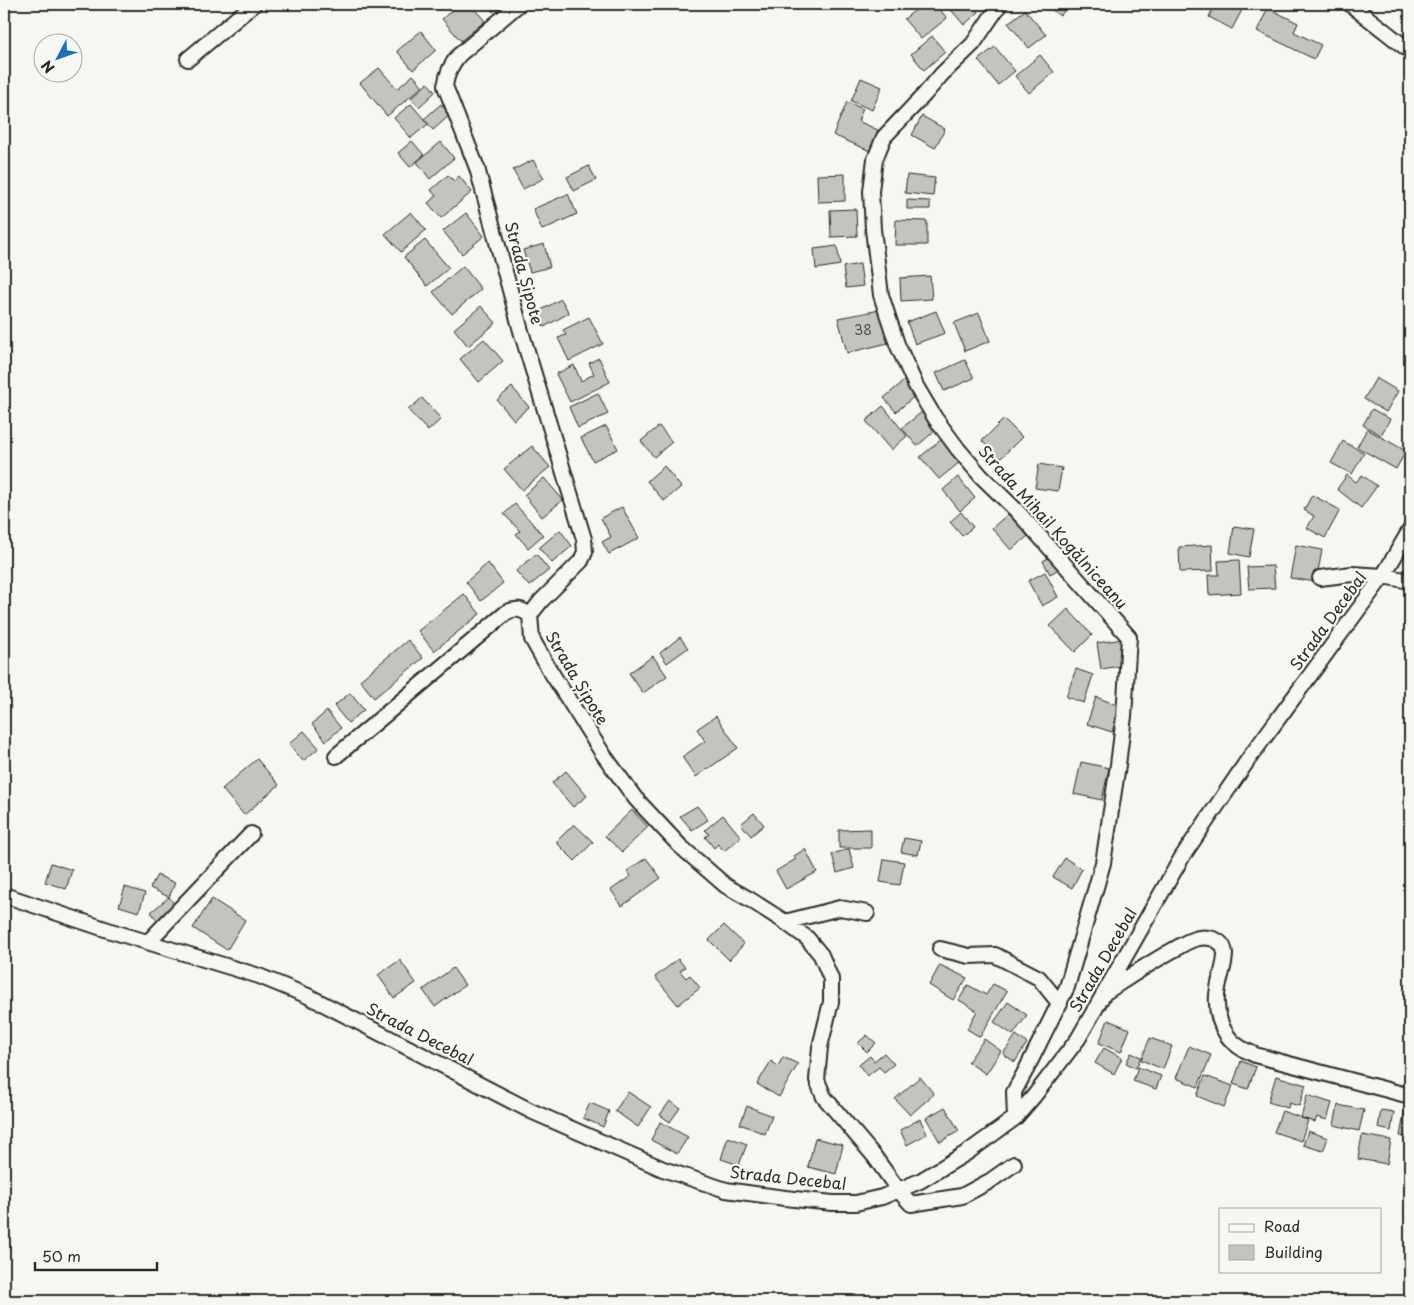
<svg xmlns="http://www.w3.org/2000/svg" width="1414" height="1305" font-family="'Playpen Sans',sans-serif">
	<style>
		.building { fill: #c3c3c0; stroke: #2b2b2b }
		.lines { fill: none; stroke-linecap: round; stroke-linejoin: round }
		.minor-casing { stroke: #2b2b2b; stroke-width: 18 }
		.minor { stroke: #f6f6f2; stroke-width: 14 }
		.labels { text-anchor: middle; stroke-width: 4.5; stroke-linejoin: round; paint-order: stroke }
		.number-label { font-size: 14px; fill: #515150 }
		.street-label { font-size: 16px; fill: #2b2b2b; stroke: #f6f6f2 }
	</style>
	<rect width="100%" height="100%" fill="#f6f6f2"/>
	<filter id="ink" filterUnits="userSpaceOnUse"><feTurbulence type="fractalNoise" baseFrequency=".02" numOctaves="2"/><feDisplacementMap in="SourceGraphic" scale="10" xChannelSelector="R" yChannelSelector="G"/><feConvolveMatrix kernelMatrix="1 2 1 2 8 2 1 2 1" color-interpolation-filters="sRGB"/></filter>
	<g filter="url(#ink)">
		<!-- building -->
		<path class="building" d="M459,4h11l15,17 -24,20 -19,-22z
			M486,4h17l-10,8z
			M923,4h12l12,14 -26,21 -17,-20z
			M946,4h26l7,8 -15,13z
			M1044,4h26l-10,12z
			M1215,4h15l12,6 -10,19 -23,-12z
			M1268,8l30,15 -4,9 27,13 -7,14 -57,-28z
			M1025,10l21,25 -17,13 -21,-25z
			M421,31l15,19 -23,20 -16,-19z
			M932,36l13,16 -21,18 -13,-16z
			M995,47l20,24 -17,14 -20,-25z
			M1040,55l14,17 -25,21 -14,-17z
			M379,68l18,21 16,-14 10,11 -36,30 -27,-33z
			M861,78l21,9 -10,23 -21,-9z
			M428,83l7,9 -16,15 -8,-9z
			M847,102l16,7 -5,12 20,9 -8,21 -37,-16z
			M411,104l17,20 -17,14 -17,-20z
			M441,104l9,11 -17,15 -9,-11z
			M922,116l23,13 -10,19 -23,-13z
			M412,141l12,14 -14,12 -12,-14z
			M441,142l13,16 -24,21 -13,-17z
			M533,160l11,18 -21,11 -10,-19z
			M589,166l7,14 -22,11 -7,-14z
			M845,174v27l-27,1 -1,-27z
			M448,175l6,6 5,-5 13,16 -31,26 -13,-15 8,-7 -5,-6z
			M907,175l28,3 -2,18 -28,-3z
			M568,194l9,20 -35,16 -9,-21z
			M907,200l23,1v8h-23z
			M856,209l1,27 -26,1 -1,-27z
			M411,212l15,18 -25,22 -16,-18z
			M466,213l18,23 -22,18 -19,-23z
			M896,220l31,1v24h-32z
			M425,240l24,28 -22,18 -23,-29z
			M544,244l6,23 -20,5 -7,-22z
			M837,246l3,19 -24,4 -2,-20z
			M860,264l3,22 -17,2 -3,-21z
			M463,266l18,23 -29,25 -19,-22z
			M930,276l2,23 -31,2 -1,-23z
			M561,299l8,14 -25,14 -8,-14z
			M481,306l15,17 -28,23 -14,-17z
			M880,310l8,33 -41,10 -9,-35z
			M936,311l9,22 -30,11 -8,-22z
			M979,313l11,28 -25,10 -11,-28z
			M589,317l14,27 -34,17 -11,-23 8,-3 -3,-5z
			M484,339l19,22 -24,21 -19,-23z
			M599,358l11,24 -40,20 -14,-28 18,-9 7,16 13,-7 -5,-11z
			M965,360l9,18 -30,13 -8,-18z
			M1376,378l22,13 -12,21 -22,-13z
			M905,380l12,14 -21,18 -12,-14z
			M512,387l17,20 -15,13 -17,-20z
			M598,393l10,21 -30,14 -9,-21z
			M422,398l19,21 -13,12 -20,-21z
			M883,406l24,30 -16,14 -25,-29z
			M1372,409l18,10 -9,16 -18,-10z
			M923,411l14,18 -20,17 -15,-18z
			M1004,419l18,18 -22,22 -18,-18z
			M606,426l12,23 -25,12 -12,-23z
			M659,426l13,16 -18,15 -13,-16z
			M1367,429l39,22 -10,18 -39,-22z
			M942,439l18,23 -21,17 -19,-22z
			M1343,441l21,12 -12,21 -21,-11z
			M532,446l18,21 -28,23 -18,-21z
			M1039,464l23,4 -4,23 -23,-3z
			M664,466l17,21 -17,14 -17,-20z
			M1347,475l9,7 6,-7 15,11 -16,22 -24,-19z
			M958,477l17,21 -15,13 -17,-21z
			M544,478l19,22 -21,17 -18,-22z
			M1312,495l28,15 -15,28 -18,-10 7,-12 -10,-6z
			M515,504l28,31 -15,13 -12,-14 4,-3 -16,-17z
			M622,507l17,31 -30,16 -7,-12 9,-5 -10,-19z
			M961,512l12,15 -11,9 -12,-14z
			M1008,514l20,22 -17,14 -19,-22z
			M1234,526l20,3 -5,28 -19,-4z
			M560,530l12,16 -20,17 -13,-15z
			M1212,545l1,26 -33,1 -1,-25z
			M1296,545l26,5 -6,32 -26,-4z
			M536,554l13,16 -20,16 -13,-15z
			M1054,555l7,13 -11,6 -7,-13z
			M1239,560l2,33 -32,2 -1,-20h11l-1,-14z
			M488,563l15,20 -22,18 -15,-19z
			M1273,566l2,22 -26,1 -2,-22z
			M1045,572l13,25 -16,9 -14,-25z
			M464,594l16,20 -46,37 -16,-20z
			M1068,609l24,26 -17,17 -25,-26z
			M680,637l8,11 -21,15 -7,-10z
			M1123,639l4,26 -26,4 -4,-26z
			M408,640l15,18 -49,40 -14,-18z
			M653,656l14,20 -24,17 -14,-20z
			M1076,669l17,6 -9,28 -18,-6z
			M350,693l14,17 -16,13 -14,-17z
			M1096,697l24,9 -8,26 -25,-8z
			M327,711l14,17 -15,13 -14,-17z
			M716,716l22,32 -42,29 -14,-20 23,-16 -8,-12z
			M304,731l15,17 -16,13 -14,-17z
			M257,759l22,26 -35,30 -22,-26z
			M1081,762l28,6 -7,32 -28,-6z
			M566,771l21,25 -14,11 -21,-24z
			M697,806l11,14 -16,10 -12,-14z
			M632,810l16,17 -26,25 -17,-16z
			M754,813l10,12 -13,11 -10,-12z
			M723,815l18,22 -17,14 -6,-7 -4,4 -9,-11 4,-3 -4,-4z
			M574,824l19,18 -18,19 -19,-19z
			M871,829v19h-32v-18z
			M904,838l17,3 -3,14 -17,-3z
			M805,849l12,23 -31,17 -10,-18 20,-12 -2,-3z
			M849,849l5,19 -17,5 -5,-19z
			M646,858l15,20 -39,28 -11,-16 20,-14 -4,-5z
			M1065,858l17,11 -10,19 -19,-11z
			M884,859l20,3 -4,23 -20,-3z
			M51,863l21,7 -6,19 -21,-7z
			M157,875l18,8 -6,14 -19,-9z
			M125,887l20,6 -6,19 -20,-6z
			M169,897l6,8 -18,15 -6,-8z
			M212,899l33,21 -18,30 -34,-22z
			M724,925l20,19 -15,16 -20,-20z
			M678,959l7,8 -5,4 6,7 4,-3 10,13 -22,17 -23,-28z
			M400,960l16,23 -22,15 -16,-23z
			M940,965l27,13 -14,22 -24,-15z
			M453,968l12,17 -30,22 -12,-17z
			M993,984l14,7 -27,46 -13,-8 10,-18 -18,-11 9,-15 18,10z
			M1008,1002l19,13 -14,20 -19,-13z
			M1108,1020l22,9 -9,23 -22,-9z
			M867,1035l9,8 -9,9 -9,-9z
			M1016,1035l11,8 -12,19 -12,-8z
			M1150,1038l22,8 -9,23 -22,-9z
			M984,1039l17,12 -15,23 -18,-12z
			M1189,1046l22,9 -13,32 -22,-9z
			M1104,1048l18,10 -8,16 -19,-11z
			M884,1053l10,11 -10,8 -5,-5 -12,9 -8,-11 11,-9 4,5z
			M1131,1053l10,4 -5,11 -10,-5z
			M783,1057l15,7 -19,33 -22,-13 14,-23 7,5z
			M1241,1061l15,6 -8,22 -15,-5z
			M1138,1067l23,9 -5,13 -23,-8z
			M1205,1076l28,10 -9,21 -27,-11z
			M1276,1076l30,9 -7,21 -10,-3 -1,5 -20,-6z
			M920,1077l14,17 -24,21 -15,-16z
			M628,1092l23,15 -13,20 -23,-16z
			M1307,1095l25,8 -5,17 -10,-3 -2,5 -14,-4z
			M670,1101l10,7 -10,14 -10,-7z
			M590,1103l19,8 -6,16 -20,-9z
			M1338,1105l26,5 -5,21 -25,-6z
			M747,1106l25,10 -7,18 -25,-10z
			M945,1107l14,24 -19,11 -14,-24z
			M1405,1109l5,1v27l-10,-1z
			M1381,1110l13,2 -3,19 -13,-3z
			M1282,1111l26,9 -7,21 -27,-9z
			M920,1119l7,15 -20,11 -7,-15z
			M660,1122l28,15 -11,17 -26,-14z
			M1308,1131l20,7 -5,13 -20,-6z
			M1362,1135l29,5 -4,24 -29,-5z
			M728,1137l19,7 -8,21 -18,-6z
			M815,1138l28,7 -7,29 -28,-7z"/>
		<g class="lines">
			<!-- minor casing -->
			<g class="minor-casing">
				<path id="minor" d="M519,4l-60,51c-8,10 -12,18 -14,31l32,82 44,163 63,208 1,13 -4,9 -40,40 -11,14 2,24 17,30 54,85 32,44 45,48 46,40 23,13 36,23 22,16 14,17 10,24v23l-11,45 -3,33 7,17 50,59 25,35 12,13 51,-8 28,-15 24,-17
					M1000,4l-27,40 -31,30 -18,21 -40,42 -9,22 -4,32 2,38 8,66 16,49 19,42 19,32 23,31 23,27 36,35 112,126 -5,79 -6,49 -15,98 -36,124 -40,81 -13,24 1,26
					M1350,4l60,47
					M188,59l66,-55
					M1320,578l32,-4 31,2 27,5
					M336,756l171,-144c10,-4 14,-3 23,3
					M4,895l107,36 148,45 49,20 223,115 132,58 63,21 59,8 48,5h23l26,-6 38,-16 48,-29 47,-34 19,-22 44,-57 104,-182 68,-100 133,-181 27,-46
					M785,922l55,-14 27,5
					M148,942l103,-108
					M940,949l29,7 26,-1 44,23 21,26
					M1106,992c23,-15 45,-30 69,-43 5,-3 11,-7 17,-9 12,-5 32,-3 33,14 0,11 -5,23 -7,34 -4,20 2,46 20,58 5,4 12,6 17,9l155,41"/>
			</g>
			<!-- minor -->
			<use href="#minor" class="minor"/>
		</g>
	</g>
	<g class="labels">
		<!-- number labels -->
		<g class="number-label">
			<text x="863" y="335">38</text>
		</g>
		<!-- street labels -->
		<g class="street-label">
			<text transform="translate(524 273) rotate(75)" y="6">Strada Șipote</text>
			<text transform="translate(1053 527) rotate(48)" y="6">Strada Mihail Kogălniceanu</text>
			<text transform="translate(1328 621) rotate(-54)" y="6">Strada Decebal</text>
			<text transform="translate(577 678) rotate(59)" y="6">Strada Șipote</text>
			<text transform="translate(1103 960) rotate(-60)" y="6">Strada Decebal</text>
			<text transform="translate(420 1034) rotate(27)" y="6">Strada Decebal</text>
			<text transform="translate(788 1178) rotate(6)" y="6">Strada Decebal</text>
		</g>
	</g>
	<!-- margin -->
	<rect width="1414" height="1305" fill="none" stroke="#f6f6f2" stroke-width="20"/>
	<rect x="10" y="10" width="1394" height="1285" fill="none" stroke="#2b2b2b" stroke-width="2" filter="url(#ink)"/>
	<!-- legend -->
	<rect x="1219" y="1208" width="162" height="65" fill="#f6f6f2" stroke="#a5a5a2"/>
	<rect x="1229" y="1224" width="25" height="8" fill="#f6f6f2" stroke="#a5a5a2"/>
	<text x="1264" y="1232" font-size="15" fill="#2b2b2b">Road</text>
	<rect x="1229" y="1245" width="25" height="15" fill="#c3c3c0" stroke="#a5a5a2"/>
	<text x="1264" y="1258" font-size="15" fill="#2b2b2b">Building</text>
	<!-- north arrow -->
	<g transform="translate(58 58) rotate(229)"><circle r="24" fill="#f6f6f2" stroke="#a5a5a2"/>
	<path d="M0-4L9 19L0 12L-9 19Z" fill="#1f6fb2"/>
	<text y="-8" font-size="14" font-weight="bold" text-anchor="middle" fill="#2b2b2b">N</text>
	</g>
	<!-- scale -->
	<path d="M35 1262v8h122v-8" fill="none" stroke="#2b2b2b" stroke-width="2.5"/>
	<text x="42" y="1262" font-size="15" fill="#2b2b2b" stroke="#f6f6f2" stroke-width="4" paint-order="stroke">50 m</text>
</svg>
